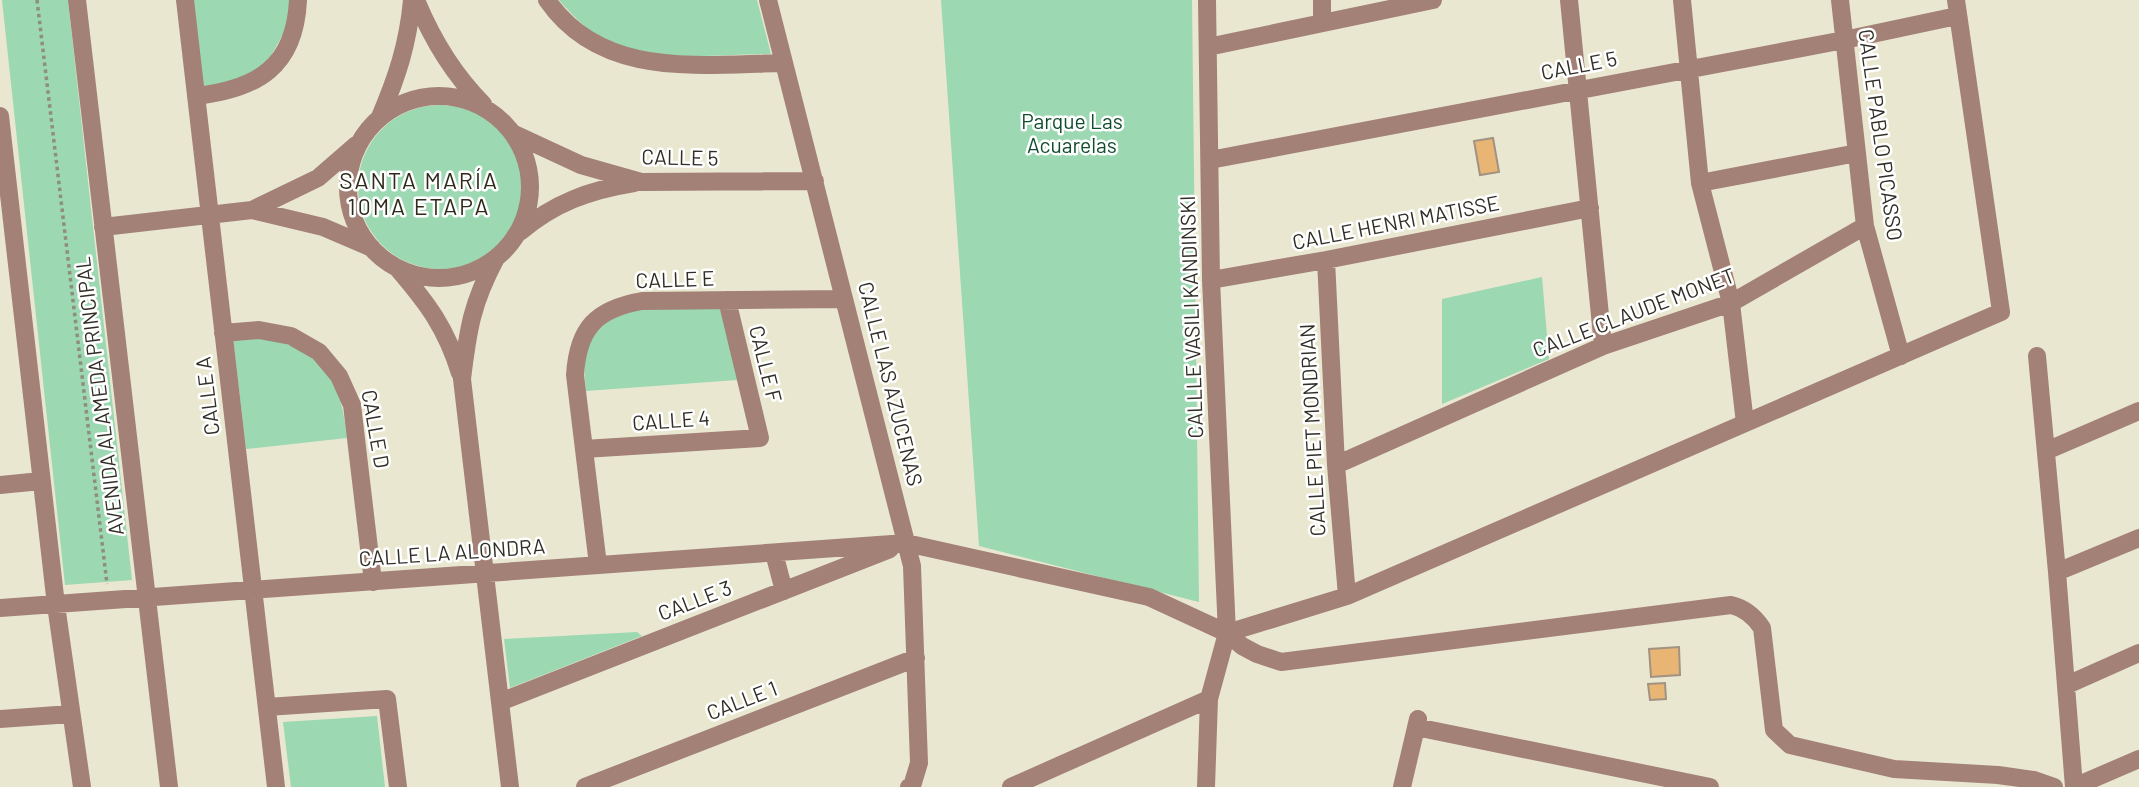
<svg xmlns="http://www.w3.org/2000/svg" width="2139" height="787" font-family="Barlow,sans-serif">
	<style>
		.green { fill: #9cd8b2 }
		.building { fill: #e8b574; stroke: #a19282; stroke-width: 2 }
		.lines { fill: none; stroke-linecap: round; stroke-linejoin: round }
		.path { stroke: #8f8d7d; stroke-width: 3.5; stroke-dasharray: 3.5 3.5; stroke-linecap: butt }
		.minor { stroke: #a38176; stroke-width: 18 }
		.labels { text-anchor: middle; stroke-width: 5; stroke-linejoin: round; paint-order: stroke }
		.street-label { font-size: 21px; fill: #302e26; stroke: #fff }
		.park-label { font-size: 21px; fill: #104c2e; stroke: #fff }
		.neighbourhood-label { font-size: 23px; letter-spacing: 2px; fill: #2e2b1a; stroke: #fff }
	</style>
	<rect width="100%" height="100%" fill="#eae7d1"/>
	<!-- green -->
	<path class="green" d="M2,0h66l64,580 -67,5z
		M193,0h97l-1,24 -21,37 -21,15 -23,9 -22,1z
		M559,0h198l14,54c-52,0 -126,11 -172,-17 -15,-10 -28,-23 -40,-37z
		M941,0h251l7,602 -220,-56z
		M358 187a82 82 0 1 1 164 0a82 82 0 1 1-164 0Z
		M1542,277l7,82 -107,45v-105z
		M721,308l16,72 -151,11c-1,-13 -3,-27 0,-39 13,-55 92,-43 135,-44z
		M261,336c64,17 79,38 86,102l-101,11 -13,-111z
		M637,632l5,4 -132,52 -6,-49z
		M377,716l8,71h-94l-8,-65z"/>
	<!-- building -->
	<path class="building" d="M1493,138l6,34 -19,3 -6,-34z
		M1679,647l1,28 -29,2 -2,-28z
		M1665,683l1,16 -16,1 -2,-16z"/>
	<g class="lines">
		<!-- path -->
		<path class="path" d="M37,0l70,584"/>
		<!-- minor -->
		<path class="minor" d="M77,0l92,787
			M185,0l91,787
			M416,0c16,39 38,75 67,104
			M547,0c55,80 154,64 237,63
			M768,0l144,566 7,197 -7,23 -3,1
			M1322,0v22
			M1569,0l34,346
			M1682,0l18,183 31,120 14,120
			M1840,0l25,226 36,130
			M1208,47l225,-47
			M196,96c61,-7 99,-29 102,-96
			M348 187a91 91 0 1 1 182 0a91 91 0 1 1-182 0Z
			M0,116l56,489 26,182
			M380,117c17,-40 28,-73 32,-117
			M512,133l69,32 60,17 174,-1
			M1210,160l634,-120 113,-24
			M1700,183l157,-30
			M252,210l71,17 49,21
			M103,227l149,-17 66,-32 38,-33
			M520,232c34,-29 70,-42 114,-49
			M496,258c-24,45 -28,71 -34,121l48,408
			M1326,260l10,205 11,131
			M398,269c30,35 48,59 62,104
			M1211,280l115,-20 264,-52
			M223,333l36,-3 32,6 28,16 20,24 13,29 21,177
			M2037,356l20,216 17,215 65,-28
			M584,449l176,-11 -33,-138
			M2046,451l93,-40
			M1336,465l267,-119 128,-43 134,-77
			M0,485l41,-4
			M774,553l10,38
			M598,565l-23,-190c3,-47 21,-66 67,-74l202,-2
			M2057,572l82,-34
			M0,608l906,-65 243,54 78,36 15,13 15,8 24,8 450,-57c14,3 23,11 31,23l12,102 16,15 104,24 104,6 36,5 20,7
			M1227,633l120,-37 654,-284 -45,-312
			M2067,685l72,-32
			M500,702l390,-153
			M267,707l120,-8 11,88
			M0,719l71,-5
			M1416,727l294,60
			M585,787l331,-129
			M1011,787l198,-88
			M1206,787l3,-88 18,-66 -16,-353 -4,-280
			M1402,787l16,-68"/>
	</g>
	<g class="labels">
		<!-- street labels -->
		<g class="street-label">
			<text transform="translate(1579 66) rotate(-11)" y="7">CALLE 5</text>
			<text transform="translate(1880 135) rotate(82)" y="7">CALLE PABLO PICASSO</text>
			<text transform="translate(680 158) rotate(1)" y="7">CALLE 5</text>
			<text transform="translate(1396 223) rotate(-11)" y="7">CALLE HENRI MATISSE</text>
			<text transform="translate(675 280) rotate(-2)" y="7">CALLE E</text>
			<text transform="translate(1634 313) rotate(-21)" y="7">CALLE CLAUDE MONET</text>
			<text transform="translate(1192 317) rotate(-92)" y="7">CALLLE VASILI KANDINSKI</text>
			<text transform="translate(765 364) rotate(76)" y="7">CALLE F</text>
			<text transform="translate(890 384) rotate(76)" y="7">CALLE LAS AZUCENAS</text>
			<text transform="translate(100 396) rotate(-97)" y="7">AVENIDA ALAMEDA PRINCIPAL</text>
			<text transform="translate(208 396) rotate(-97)" y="7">CALLE A</text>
			<text transform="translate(671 421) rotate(-4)" y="7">CALLE 4</text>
			<text transform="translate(375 429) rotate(80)" y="7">CALLE D</text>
			<text transform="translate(1313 430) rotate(-93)" y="7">CALLE PIET MONDRIAN</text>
			<text transform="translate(452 553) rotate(-4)" y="7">CALLE LA ALONDRA</text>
			<text transform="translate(695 601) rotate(-21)" y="7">CALLE 3</text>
			<text transform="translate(742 701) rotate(-21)" y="7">CALLE 1</text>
		</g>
		<!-- park labels -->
		<g class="park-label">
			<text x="1072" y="129">Parque Las<tspan x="1072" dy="24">Acuarelas</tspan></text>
		</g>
		<!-- neighbourhood labels -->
		<g class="neighbourhood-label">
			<text x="419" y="189">SANTA MARÍA<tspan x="419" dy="26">10MA ETAPA</tspan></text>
		</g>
	</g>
</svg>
